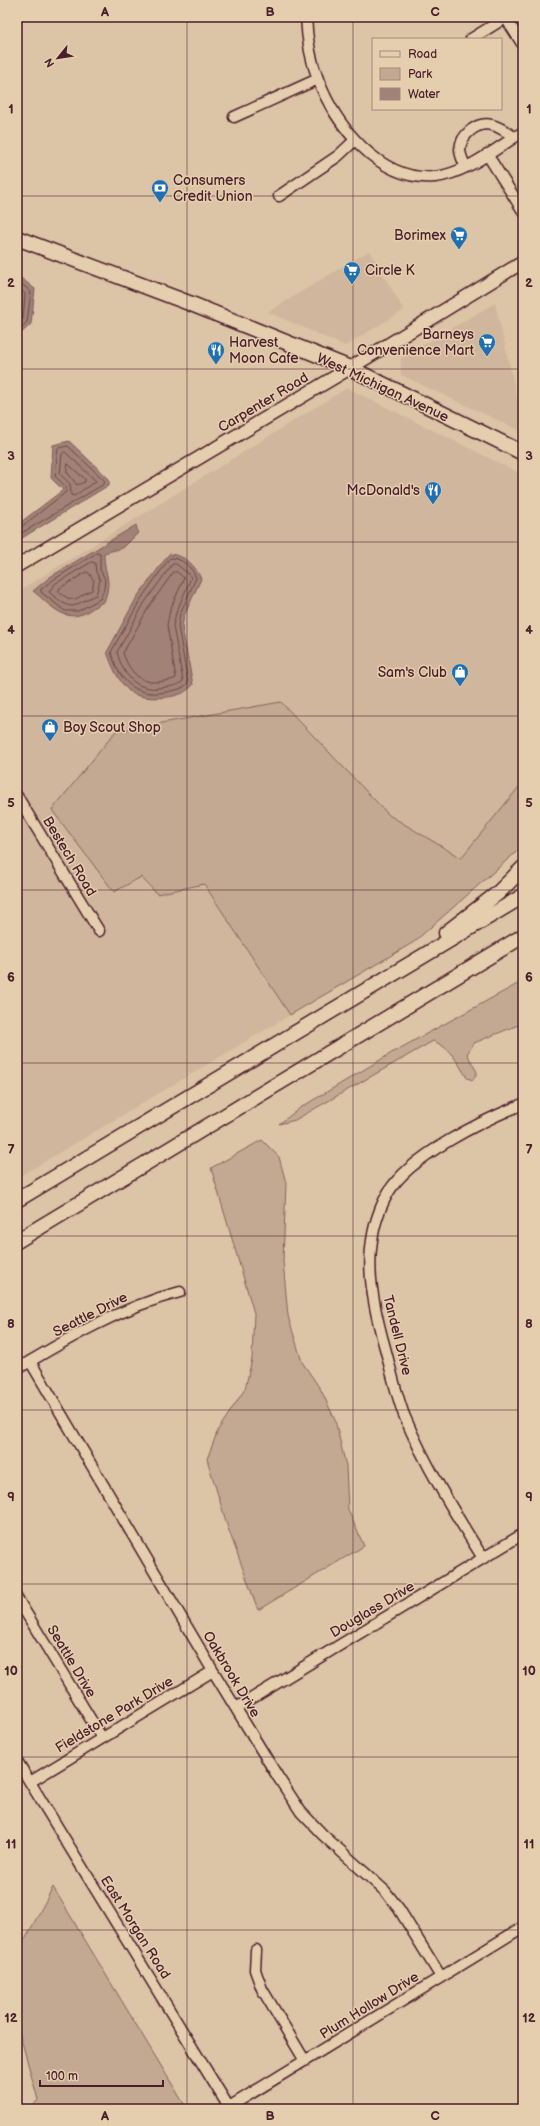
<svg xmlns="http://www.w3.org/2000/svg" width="540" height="2126" font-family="'Balsamiq Sans',sans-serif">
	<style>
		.built { fill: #d0b69c }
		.green { fill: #c3a892; stroke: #86645e }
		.water { fill: #a18276; stroke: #7e5a58 }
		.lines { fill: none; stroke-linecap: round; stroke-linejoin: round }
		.shore { stroke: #6d4749; stroke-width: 1 }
		.minor-casing { stroke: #4a1f2b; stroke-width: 13 }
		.major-casing { stroke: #4a1f2b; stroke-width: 15 }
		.highway-casing { stroke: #4a1f2b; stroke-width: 17 }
		.minor { stroke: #e5ceae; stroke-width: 10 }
		.major { stroke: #e5ceae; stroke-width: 12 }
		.highway { stroke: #e5ceae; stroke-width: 14 }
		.grid { fill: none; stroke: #4a1f2b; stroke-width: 1; stroke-opacity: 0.55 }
		.labels { text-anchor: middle; stroke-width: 3; stroke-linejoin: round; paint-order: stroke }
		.poi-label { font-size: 14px; fill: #4a1f2b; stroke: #e5ceae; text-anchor: start }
		.street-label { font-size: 14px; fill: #4a1f2b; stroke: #e5ceae }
		.neatline { fill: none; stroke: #4a1f2b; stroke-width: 1.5 }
		.grid-label { font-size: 13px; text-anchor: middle; font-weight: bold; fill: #4a1f2b }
	</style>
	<rect width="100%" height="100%" fill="#dcc4a6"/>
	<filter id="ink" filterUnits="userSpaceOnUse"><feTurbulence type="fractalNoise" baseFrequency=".025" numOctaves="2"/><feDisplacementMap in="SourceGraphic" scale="8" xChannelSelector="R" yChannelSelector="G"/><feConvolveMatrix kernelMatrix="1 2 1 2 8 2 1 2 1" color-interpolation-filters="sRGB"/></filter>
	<g filter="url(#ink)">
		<!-- built -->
		<path class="built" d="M369,251l35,59 -59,36 -77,-34z
			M495,303l28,120v9l-122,-57v-17z
			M347,388l176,87v307l-61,76 -73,-43 -108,-113 -140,175 16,17 47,-10 86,131 -273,163v-586z"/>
		<!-- green -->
		<path class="green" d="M281,702l108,113 72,43 62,-76v64l-109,96 -124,73 -86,-131 -47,10 -16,-17 -27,15 -62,-82 64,-79z
			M523,981v42l-49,20 -7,11 10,18 -4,8 -6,-2c-9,-15 -17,-31 -34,-37l-138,79 -16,4 21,-16 95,-57z
			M262,1140l17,17 7,26 -3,78 5,55 14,46 19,28 14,30 11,46 2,44 16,36 -106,64 -30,-82 -21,-69 11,-29 27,-41 7,-30 2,-46 -43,-145z
			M53,1887l134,222h-157l8,-9 -21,-76v-76l9,-10z"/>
		<!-- water -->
		<path class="water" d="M17,275l18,14 -4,35 -14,13z
			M69,441l40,38v6l-92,56v-16l46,-35 -12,-12 2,-33z
			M136,525l2,8 -15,15 -19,5c0,23 9,25 0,49 -9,3 -17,12 -25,13 -18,5 -33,-14 -46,-24l17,-14z
			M169,554c15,1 26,10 32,25l-17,37 -2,11 11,58c-3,3 -7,6 -10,8 -13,6 -44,8 -55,-3 -11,-11 -16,-24 -21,-38l30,-55z"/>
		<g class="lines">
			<!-- shore -->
			<path class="shore" d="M17,280l14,12 -4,30 -10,10
				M17,286l8,8 -2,25 -6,6
				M65,452l31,29 -22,15 -3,-1 -1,-11 -10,-10 2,-20z
				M68,464l17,15v3l-8,3 -10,-13z
				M17,528l4,-1 45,-35v-5l-11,-11 3,-28 10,-2 37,35 -1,3 -87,52
				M97,553l3,1v16l5,9 -1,10 -4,10 -22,12h-13l-24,-19v-3l12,-9z
				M170,558c11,-1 23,10 26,20l-16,36 -2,12 10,57c-6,7 -13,7 -22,9 -31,6 -47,-12 -55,-40l30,-53z
				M92,562l3,1 1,9 4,8 -4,15c-27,11 -20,19 -47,-3l6,-8z
				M173,564h3l13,10 2,4 -15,35 -3,13 10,55c-5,5 -11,5 -17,6 -28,6 -42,-9 -49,-35l28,-50z
				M87,572l2,1 5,8 -2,9c-17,7 -16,16 -33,2v-3z
				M174,572h3l7,6 -14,32 -3,15 9,53c-3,2 -7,2 -12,3 -22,5 -34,-8 -41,-28l27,-48z"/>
			<!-- minor casing -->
			<g class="minor-casing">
				<path id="minor" d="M306,17c1,21 4,42 12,62 17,46 62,103 117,98 30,-3 63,-30 88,-45
					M505,17l18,28
					M471,39l34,-21
					M234,117l84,-38
					M487,154l36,57
					M466,167c-3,-6 -6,-11 -6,-18 1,-14 17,-28 32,-24 8,2 15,7 22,12
					M279,196l59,-40 16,-15
					M17,796l82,135
					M30,1361l183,310 65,106 23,35 22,23 62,56 14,18 42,68
					M17,1369c52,-31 104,-62 163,-77
					M483,1558c-29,-46 -58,-93 -79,-143 -8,-21 -13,-45 -19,-67 -15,-53 -25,-105 3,-155 21,-37 96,-73 135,-89
					M17,1598l85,140
					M236,1708l287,-174
					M17,1761l213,348
					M30,1782l183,-111
					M256,1950l-1,20 7,19 43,72
					M229,2107l294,-180"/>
			</g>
			<!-- major casing -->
			<g class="major-casing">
				<path id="major" d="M17,566l333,-198 173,-106"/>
			</g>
			<!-- highway casing -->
			<g class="highway-casing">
				<path id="highway" d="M17,238l172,65 161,65 173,85
					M446,933l52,-40 25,-25
					M17,1200l506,-304
					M17,1241l506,-305"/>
			</g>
			<!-- minor -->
			<use href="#minor" class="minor"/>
			<!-- major -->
			<use href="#major" class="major"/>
			<!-- highway -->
			<use href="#highway" class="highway"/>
		</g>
	</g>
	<!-- grid -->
	<path class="grid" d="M187,17v2092M353,17v2092M17,196h506M17,369h506M17,542h506M17,716h506M17,890h506M17,1063h506M17,1236h506M17,1410h506M17,1584h506M17,1757h506M17,1930h506"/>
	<!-- icons -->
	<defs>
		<g id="bank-pin" transform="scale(0.9)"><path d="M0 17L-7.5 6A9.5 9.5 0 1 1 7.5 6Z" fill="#1f6fb2" stroke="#e5ceae"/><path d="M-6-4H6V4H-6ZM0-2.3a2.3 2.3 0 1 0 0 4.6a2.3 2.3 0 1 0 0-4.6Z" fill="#fff"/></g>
		<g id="supermarket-pin" transform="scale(0.9)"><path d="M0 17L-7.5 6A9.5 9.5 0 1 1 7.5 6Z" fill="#1f6fb2" stroke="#e5ceae"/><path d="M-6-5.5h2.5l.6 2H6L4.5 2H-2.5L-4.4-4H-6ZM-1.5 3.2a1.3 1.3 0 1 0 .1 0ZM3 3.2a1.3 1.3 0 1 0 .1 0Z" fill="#fff"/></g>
		<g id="restaurant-pin" transform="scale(0.9)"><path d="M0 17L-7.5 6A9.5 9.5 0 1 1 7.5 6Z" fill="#1f6fb2" stroke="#e5ceae"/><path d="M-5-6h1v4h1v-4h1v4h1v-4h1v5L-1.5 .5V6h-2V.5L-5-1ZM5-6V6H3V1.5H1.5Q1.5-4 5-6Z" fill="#fff"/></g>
		<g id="shop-pin" transform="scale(0.9)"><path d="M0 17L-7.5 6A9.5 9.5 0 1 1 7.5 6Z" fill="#1f6fb2" stroke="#e5ceae"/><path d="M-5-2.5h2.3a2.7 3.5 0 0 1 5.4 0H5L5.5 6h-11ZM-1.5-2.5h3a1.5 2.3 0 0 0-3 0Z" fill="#fff"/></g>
	</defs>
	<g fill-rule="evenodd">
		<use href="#bank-pin" x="160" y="188"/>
		<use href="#supermarket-pin" x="459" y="235"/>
		<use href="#supermarket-pin" x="352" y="270"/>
		<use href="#supermarket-pin" x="487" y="342"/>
		<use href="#restaurant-pin" x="216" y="350"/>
		<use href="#restaurant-pin" x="433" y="490"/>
		<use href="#shop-pin" x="460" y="672"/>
		<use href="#shop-pin" x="50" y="727"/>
	</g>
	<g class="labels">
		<!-- poi labels -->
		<g class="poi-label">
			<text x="173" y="185">Consumers<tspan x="173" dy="16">Credit Union</tspan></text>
			<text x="446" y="240" text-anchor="end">Borimex</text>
			<text x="365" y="275">Circle K</text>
			<text x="474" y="339" text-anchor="end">Barneys<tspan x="474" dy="16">Convenience Mart</tspan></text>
			<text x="229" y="347">Harvest<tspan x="229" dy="16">Moon Cafe</tspan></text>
			<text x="420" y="495" text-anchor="end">McDonald's</text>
			<text x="447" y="677" text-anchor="end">Sam's Club</text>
			<text x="63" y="732">Boy Scout Shop</text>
		</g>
		<!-- street labels -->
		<g class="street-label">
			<text transform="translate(383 387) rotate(25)" y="5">West Michigan Avenue</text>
			<text transform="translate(263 402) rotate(-31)" y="5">Carpenter Road</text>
			<text transform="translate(70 856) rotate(59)" y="5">Bestech Road</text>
			<text transform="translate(90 1314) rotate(-27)" y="5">Seattle Drive</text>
			<text transform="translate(398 1335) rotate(76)" y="5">Tandell Drive</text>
			<text transform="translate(372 1609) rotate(-31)" y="5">Douglass Drive</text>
			<text transform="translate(72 1661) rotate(59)" y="5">Seattle Drive</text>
			<text transform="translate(232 1674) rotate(59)" y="5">Oakbrook Drive</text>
			<text transform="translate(114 1714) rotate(-31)" y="5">Fieldstone Park Drive</text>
			<text transform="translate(136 1927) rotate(58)" y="5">East Morgan Road</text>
			<text transform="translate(369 2005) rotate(-32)" y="5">Plum Hollow Drive</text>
		</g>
	</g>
	<!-- margin -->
	<rect width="540" height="2126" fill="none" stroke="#e5ceae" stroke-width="44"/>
	<!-- legend -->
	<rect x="372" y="38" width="130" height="72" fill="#e5ceae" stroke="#a7887a"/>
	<rect x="380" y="51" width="20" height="6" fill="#e5ceae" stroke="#a7887a"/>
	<text x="408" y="58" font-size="12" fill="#4a1f2b">Road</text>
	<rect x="380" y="68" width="20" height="12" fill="#c3a892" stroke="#a7887a"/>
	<text x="408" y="78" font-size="12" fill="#4a1f2b">Park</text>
	<rect x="380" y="88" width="20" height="12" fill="#a18276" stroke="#a7887a"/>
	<text x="408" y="98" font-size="12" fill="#4a1f2b">Water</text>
	<!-- north arrow -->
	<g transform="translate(58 58) rotate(240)" stroke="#e5ceae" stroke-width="3" paint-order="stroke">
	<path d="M0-3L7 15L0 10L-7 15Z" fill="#4a1f2b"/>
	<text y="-6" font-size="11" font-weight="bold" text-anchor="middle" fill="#4a1f2b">N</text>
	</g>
	<!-- scale -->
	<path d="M40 2080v6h123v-6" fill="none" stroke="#4a1f2b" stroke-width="2"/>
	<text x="46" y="2080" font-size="12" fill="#4a1f2b" stroke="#e5ceae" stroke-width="3" paint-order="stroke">100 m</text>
	<rect x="22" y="22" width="496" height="2082" class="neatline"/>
	<g class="grid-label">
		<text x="105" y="16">A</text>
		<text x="270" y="16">B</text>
		<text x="435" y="16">C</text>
		<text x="11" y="113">1</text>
		<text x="529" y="113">1</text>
		<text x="11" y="287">2</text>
		<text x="529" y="287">2</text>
		<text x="11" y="460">3</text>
		<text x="529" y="460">3</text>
		<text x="11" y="634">4</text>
		<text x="529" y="634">4</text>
		<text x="11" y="807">5</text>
		<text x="529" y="807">5</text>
		<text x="11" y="981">6</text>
		<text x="529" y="981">6</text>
		<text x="11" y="1154">7</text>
		<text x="529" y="1154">7</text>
		<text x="11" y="1328">8</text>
		<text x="529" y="1328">8</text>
		<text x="11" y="1501">9</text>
		<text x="529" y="1501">9</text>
		<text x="11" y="1675">10</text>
		<text x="529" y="1675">10</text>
		<text x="11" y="1848">11</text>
		<text x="529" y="1848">11</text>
		<text x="11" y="2022">12</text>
		<text x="529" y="2022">12</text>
		<text x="105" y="2120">A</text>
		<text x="270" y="2120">B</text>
		<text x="435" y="2120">C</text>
	</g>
</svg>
